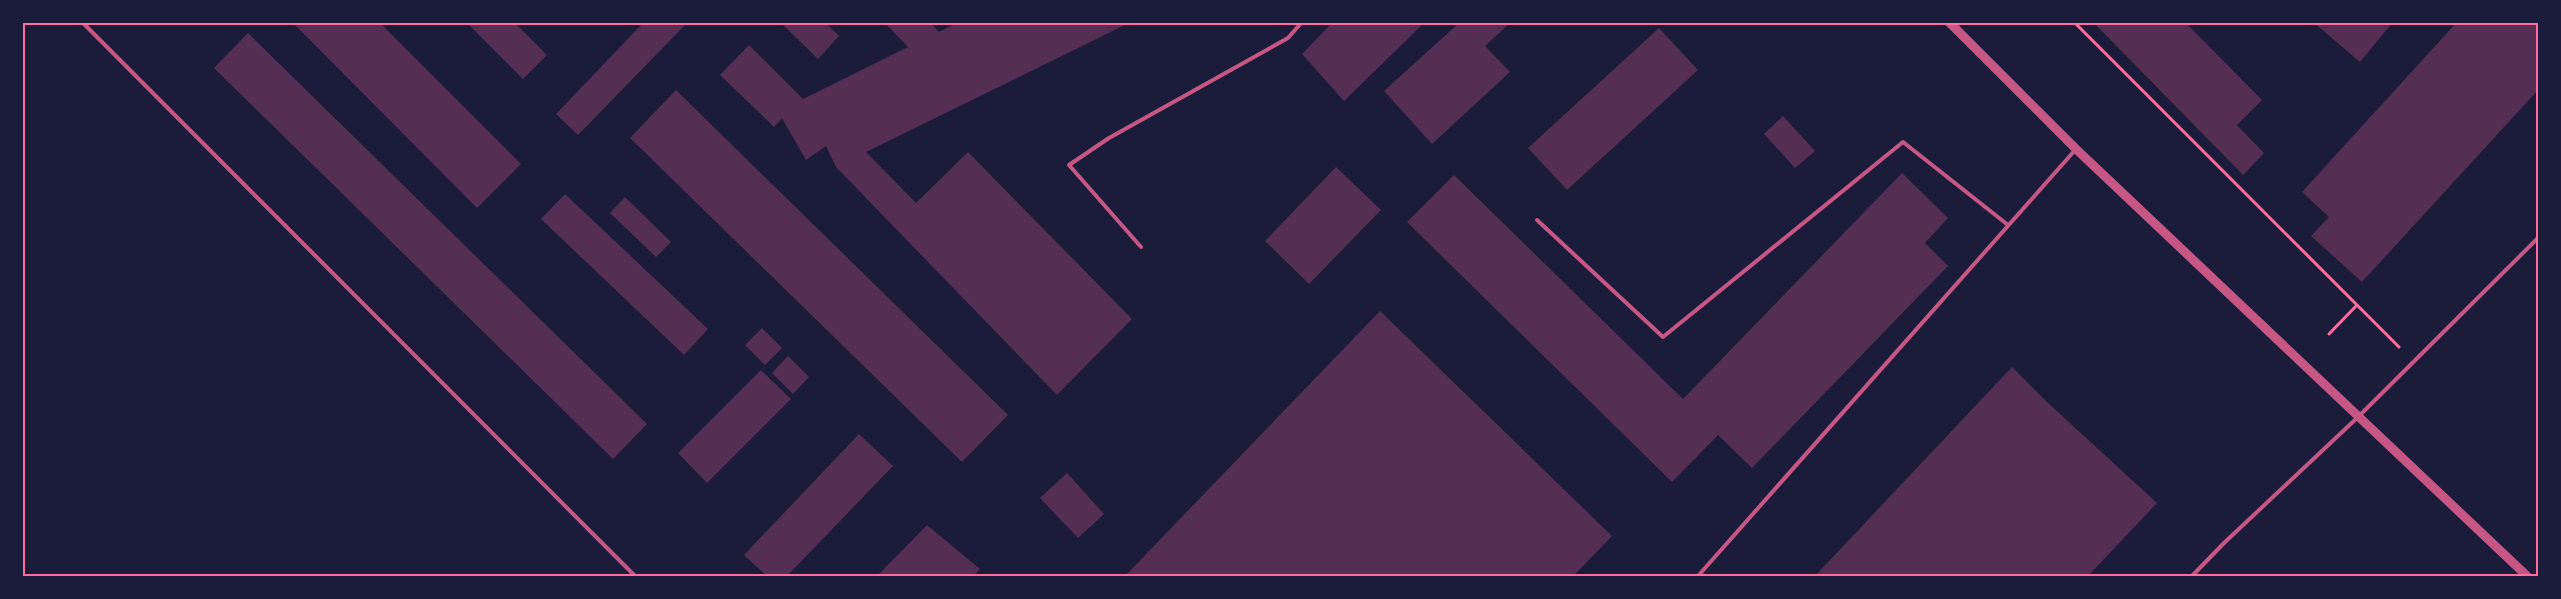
<svg xmlns="http://www.w3.org/2000/svg" width="2561" height="599" font-family="'Roboto Condensed',sans-serif">
	<style>
		.building { fill: #542f53 }
		.lines { fill: none; stroke-linecap: round; stroke-linejoin: round }
		.path { stroke: #ff6b9d; stroke-width: 3 }
		.service { stroke: #c65784; stroke-width: 4 }
		.tertiary { stroke: #c65784; stroke-width: 9 }
		.neatline { fill: none; stroke: #ff6b9d; stroke-width: 2 }
	</style>
	<rect width="100%" height="100%" fill="#1b1b3a"/>
	<!-- building -->
	<path class="building" d="M292,22h87l142,142 -44,44z
		M466,22h48l33,33 -24,24z
		M644,22h44l-110,113 -22,-21z
		M780,22h45l14,14 -21,23z
		M884,22h46l9,10 19,-10h173l-265,130 50,51 52,-51 164,167 -75,76 -221,-228 -10,-21 -20,14 -24,-42 -8,9 -54,-52 29,-30 54,54 105,-52z
		M1333,22h92l-81,79 -42,-47z
		M1460,22h51l-26,24 25,26 -78,72 -48,-53z
		M2093,22h92l77,78 -25,25 27,28 -21,22z
		M2313,22h80l-33,40z
		M2457,22h81v68l-176,192 -51,-46 18,-19 -27,-25z
		M1659,28l39,42 -131,120 -39,-42z
		M248,33l399,391 -34,35 -399,-391z
		M676,90l332,325 -46,47 -332,-324z
		M1783,116l32,35 -20,17 -31,-34z
		M1336,167l45,43 -72,74 -44,-43z
		M1902,173l46,45 -23,25 23,23 -196,202 -34,-33 -46,47 -265,-260 47,-47 229,224z
		M565,194l143,135 -24,26 -143,-136z
		M625,197l46,45 -15,15 -46,-44z
		M1380,311l232,225 -28,29 -11,11h-448z
		M762,328l20,20 -17,17 -20,-20z
		M788,356l21,21 -16,17 -21,-21z
		M2012,367l35,35 110,101 -69,73h-273z
		M761,370l30,29 -84,84 -29,-30z
		M859,434l34,32 -106,110h-20l-23,-21z
		M1067,473l37,41 -26,24 -38,-40z
		M927,525l53,44 -7,7h-96z"/>
	<g class="lines">
		<!-- path -->
		<path class="path" d="M2074,22l325,325
			M2329,334l28,-29"/>
		<!-- service -->
		<path class="service" d="M82,22l553,554
			M1537,220l126,117 240,-195 105,83
			M1141,247l-72,-82 40,-27 179,-100 14,-16
			M1698,576l378,-427
			M2192,576l32,-33 133,-125 181,-180"/>
		<!-- tertiary -->
		<path class="tertiary" d="M1949,22l127,127 451,427"/>
	</g>
	<!-- border -->
	<rect width="2561" height="599" fill="none" stroke="#1b1b3a" stroke-width="48"/>
	<rect x="24" y="24" width="2513" height="551" class="neatline"/>
</svg>
